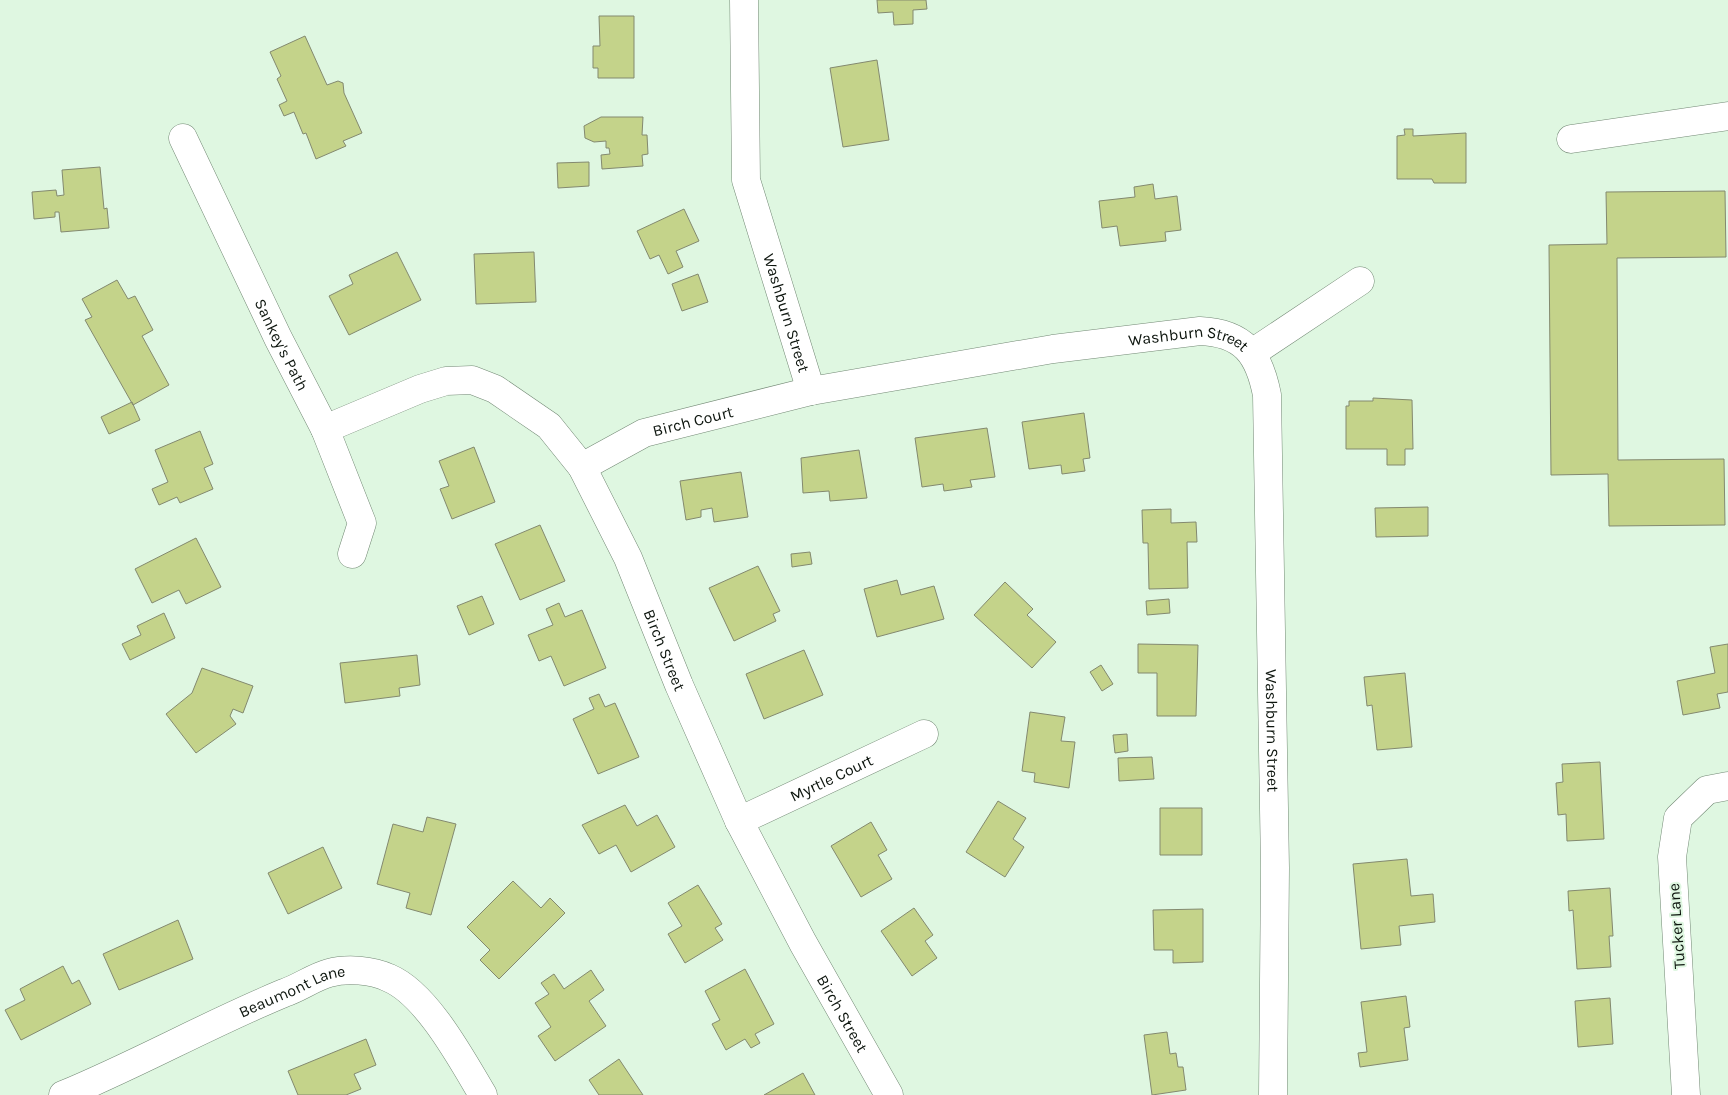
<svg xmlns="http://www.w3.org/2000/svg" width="1728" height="1095" font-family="Karla,sans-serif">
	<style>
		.building { fill: #c4d38a; stroke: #83896f }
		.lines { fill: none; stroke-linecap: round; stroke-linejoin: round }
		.minor-casing { stroke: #738975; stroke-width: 29 }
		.minor { stroke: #fff; stroke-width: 28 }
		.labels { text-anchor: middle; stroke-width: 4; stroke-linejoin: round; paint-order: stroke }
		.street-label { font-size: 16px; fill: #0d150e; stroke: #dff7e1 }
	</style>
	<rect width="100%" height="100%" fill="#dff7e1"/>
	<!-- building -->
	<path class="building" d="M877,0h49l1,9 -14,1v14l-19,1 -1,-13 -15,1z
		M599,16h35v62h-36v-10h-5v-22h7z
		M305,36l22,49 11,-4 5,2 1,10 18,40 -19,8 3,5 -30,13 -10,-26 -3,1 -9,-22 -10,4 -5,-11 8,-4 -10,-22 4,-3 -11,-24z
		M877,60l12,80 -46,7 -13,-79z
		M601,117h42l-1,18h5l1,19 -6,1 1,11 -41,3 -1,-14 9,-1 -1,-6h-3v-7l-12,1 -9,-4 -1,-12z
		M1404,129h9v7l53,-3v50h-32l-2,-4h-35v-43l8,-1z
		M589,162v24l-31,2 -1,-25z
		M100,167l4,42 3,-1 2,20 -48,4 -2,-20h-4v5l-21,2 -2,-27 24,-2 1,6 7,-1 -2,-25z
		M1153,184l2,15 22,-3 4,34 -16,2 1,9 -46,5 -3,-20 -15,2 -3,-27 36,-4 -1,-10z
		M1725,191l1,66 -109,1 1,202 106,-1 1,66 -116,1 -1,-52 -57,1 -2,-230 58,-1 -1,-52z
		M684,209l15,32 -23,10 7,16 -15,7 -9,-19 -9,4 -13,-28z
		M397,252l24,48 -72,35 -20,-39 24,-12 -4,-9z
		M534,252l2,50 -60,2 -2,-50z
		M698,274l10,28 -26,9 -10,-27z
		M117,280l11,19 7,-3 18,34 -11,6 27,49 -36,20 -48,-85 7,-3 -10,-18z
		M1373,398l39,2 1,49h-8v16h-18v-16h-41v-43h3v-5h24z
		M132,402l8,18 -31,14 -8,-17z
		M1084,413l6,45 -7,1 2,12 -23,3 -1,-9 -32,4 -7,-47z
		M987,428l8,49 -25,3 2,7 -28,4 -1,-7 -21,3 -7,-49z
		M200,431l13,33 -9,4 9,21 -33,14 -3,-6 -18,8 -7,-16 16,-7 -13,-32z
		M474,447l21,55 -43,17 -12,-30 9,-3 -10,-25z
		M859,450l8,48 -37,3 -1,-10 -26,2 -2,-35z
		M741,472l7,45 -34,5 -2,-14 -11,2v7l-15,3 -6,-39z
		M1428,507v29l-52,1 -1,-29z
		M1171,509v14l25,-1 1,20h-10l1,46 -39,1 -1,-46h-5l-1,-33z
		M540,525l25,56 -45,19 -25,-56z
		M196,538l25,49 -35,17 -7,-14 -27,13 -17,-34z
		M810,552l2,12 -20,3 -1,-13z
		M758,566l22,45 -7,3 3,7 -42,20 -25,-53z
		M897,580l4,15 33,-9 10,33 -67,18 -13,-48z
		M1005,582l28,27 -6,6 29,27 -24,26 -58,-53z
		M482,596l12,28 -25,11 -12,-29z
		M1169,599l1,14 -23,2 -1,-14z
		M559,603l6,14 17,-7 24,58 -42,18 -13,-30 -12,5 -11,-26 25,-10 -7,-16z
		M164,613l11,25 -45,22 -8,-16 19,-9 -4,-9z
		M1138,644l60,1 -2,71h-39v-43h-19z
		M1728,644v48l-11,2 3,14 -37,7 -6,-34 38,-8 -5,-26z
		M804,650l19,45 -59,24 -18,-45z
		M417,655l3,30 -21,3 1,8 -55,7 -5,-40z
		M1101,665l12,19 -11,7 -12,-19z
		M202,668l51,18 -10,27 -10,-4 -3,7 6,8 -40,29 -30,-39 26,-21z
		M1405,673l7,74 -35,3 -5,-45 -5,1 -3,-29z
		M599,694l6,13 10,-4 24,54 -41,17 -25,-55 21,-10 -5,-11z
		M1030,712l35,5 -4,24 14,1 -6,46 -35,-6 1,-9 -13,-2z
		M1127,734l1,17 -13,2 -2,-18z
		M1152,757l2,22 -35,2 -1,-23z
		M1600,762l4,77 -37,2 -1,-27 -8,1 -2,-32 7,-1 -1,-18z
		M998,801l28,17 -13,21 11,8 -19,30 -39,-25z
		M625,805l12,21 20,-11 18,32 -44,25 -15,-27 -17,9 -17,-29z
		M1160,808h42v47h-42z
		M427,817l29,7 -25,91 -25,-7 4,-15 -33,-9 16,-60 30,8z
		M871,822l16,28 -9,5 14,24 -31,18 -30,-51z
		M323,847l19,41 -54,26 -20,-41z
		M1407,859l4,37 22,-2 2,28 -36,4 2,19 -40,4 -8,-85z
		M513,881l28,27 9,-10 15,15 -66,66 -19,-19 10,-10 -23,-23z
		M698,885l24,39 -7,4 8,12 -38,23 -17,-29 14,-8 -14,-23z
		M1610,888l3,48h-4l2,31 -34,2 -4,-59 -4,1 -1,-20z
		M914,908l19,27 -8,6 12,17 -25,18 -31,-45z
		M1203,909v53l-30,1v-13h-19l-1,-40z
		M178,920l15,39 -74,31 -16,-36z
		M63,966l9,18 7,-4 12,24 -70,36 -16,-30 20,-10 -5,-11z
		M745,969l29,55 -19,10 5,9 -9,5 -6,-9 -19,11 -14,-26 8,-4 -15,-29z
		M591,970l13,20 -15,11 17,25 -51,35 -17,-25 13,-9 -16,-24 14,-9 -8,-11 13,-9 10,15z
		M1406,996l4,31 -6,1 4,32 -48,7 -2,-14 9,-1 -6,-50z
		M1610,998l3,46 -35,3 -3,-46z
		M1167,1032l3,22 6,-1 2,14h5l3,23 -34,5 -8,-60z
		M366,1039l10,26 -22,9 7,15 -15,6h-48l-10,-24z
		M619,1059l24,36h-44l-10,-15z
		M803,1073l12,22h-51z"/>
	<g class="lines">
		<!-- minor casing -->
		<g class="minor-casing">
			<g id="minor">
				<path id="s1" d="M744,0l2,180 65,211"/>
				<path id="s2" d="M183,138l95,200 47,91 37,94 -10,31"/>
				<path d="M1571,139l157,-23"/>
				<path d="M1252,353l108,-72"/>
				<path id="s3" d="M325,429l95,-40 26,-8 26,-1 23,9 54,37 33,41 46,91 51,127 60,136 64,122 86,152"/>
				<path id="s4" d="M582,467l62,-34 167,-42 242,-42 147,-18c44,2 59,23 67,64l8,473 -2,227"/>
				<path id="s5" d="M739,821l185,-87"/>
				<path id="s6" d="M63,1095c75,-31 146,-71 221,-102 15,-5 30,-16 45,-20 18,-5 43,-3 60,5 38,16 73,82 94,117"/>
				<path d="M1686,1095l-14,-238 6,-39 29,-28 21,-4"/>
			</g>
		</g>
		<!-- minor -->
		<use href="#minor" class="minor"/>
	</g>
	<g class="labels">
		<!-- street labels -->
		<g class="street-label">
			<text dy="6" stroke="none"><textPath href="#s1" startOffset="319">Washburn Street</textPath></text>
			<text dy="6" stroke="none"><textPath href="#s2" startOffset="229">Sankey's Path</textPath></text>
			<text dy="6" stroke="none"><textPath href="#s4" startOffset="626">Washburn Street</textPath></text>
			<text dy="6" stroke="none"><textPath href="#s4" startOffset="121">Birch Court</textPath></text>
			<text dy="6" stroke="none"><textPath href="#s3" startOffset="500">Birch Street</textPath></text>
			<text dy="6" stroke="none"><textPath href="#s4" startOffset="1075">Washburn Street</textPath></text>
			<text dy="6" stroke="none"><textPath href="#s5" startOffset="102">Myrtle Court</textPath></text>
			<text transform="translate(1676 926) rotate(-94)" y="6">Tucker Lane</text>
			<text dy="6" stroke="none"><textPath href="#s6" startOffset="252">Beaumont Lane</textPath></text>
			<text dy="6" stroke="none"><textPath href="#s3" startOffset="905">Birch Street</textPath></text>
		</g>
	</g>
</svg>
